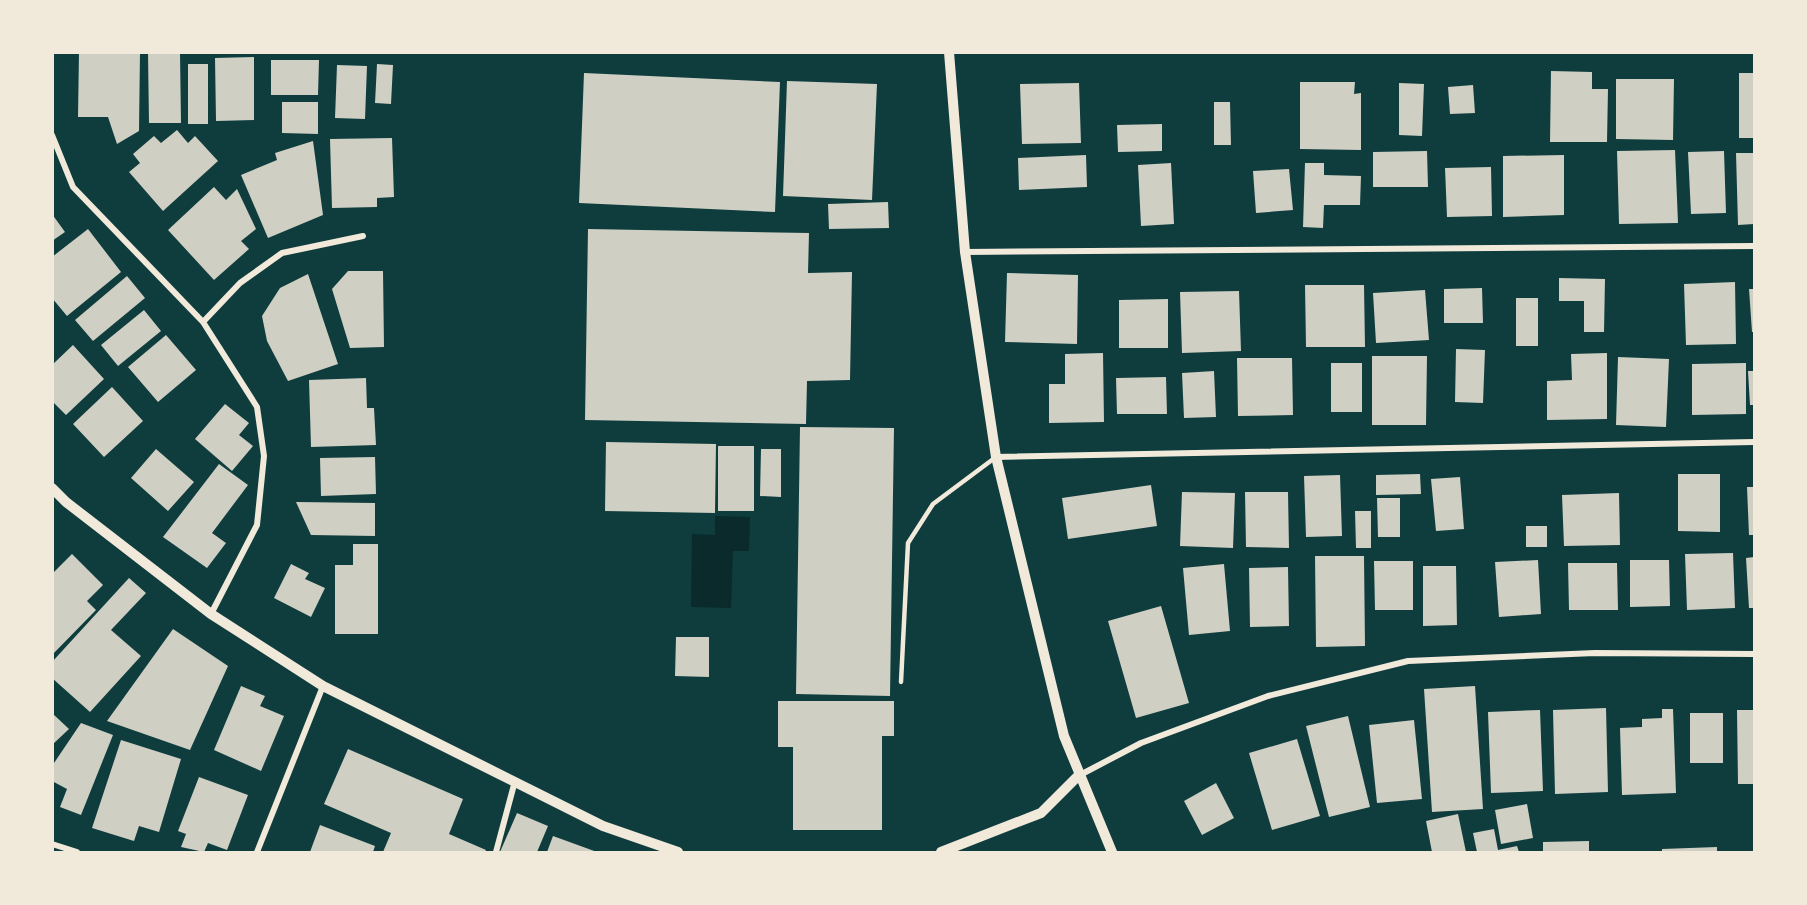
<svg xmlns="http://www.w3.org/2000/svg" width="1807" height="905" font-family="Karla,sans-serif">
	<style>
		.water { fill: #0a2a2b }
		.building { fill: #cfcfc3 }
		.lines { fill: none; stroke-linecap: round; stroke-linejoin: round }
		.service { stroke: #f1e9da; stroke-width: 4.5 }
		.minor { stroke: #f1e9da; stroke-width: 6 }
		.tertiary { stroke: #f1e9da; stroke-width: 10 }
	</style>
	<rect width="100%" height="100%" fill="#0f3d3e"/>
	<!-- water -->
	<path class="water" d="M715,516l35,1 -1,34h-16l-2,57 -40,-1 1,-73 23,1z"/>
	<!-- building -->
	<path class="building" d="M79,52l61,1 -1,78 -22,13 -9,-27h-30z
		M148,53h32l1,70h-32z
		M254,57v63l-38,1 -1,-63z
		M271,60h48l-1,35h-47z
		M188,64h20v60h-20z
		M377,64l16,1 -2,39 -16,-1z
		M337,65l30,1 -2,53 -30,-1z
		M1551,71l41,1v17h16l-1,53h-57z
		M584,73l196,9 -5,130 -196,-9z
		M1739,73h15v65h-15z
		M1616,79h58l-1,61 -57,-1z
		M787,81l90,3 -5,116 -89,-4z
		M1300,82h55l-1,12 7,-1v57l-61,-1z
		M1079,83l2,60 -59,1 -2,-60z
		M1399,83l25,1 -2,52 -23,-1z
		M1473,85l2,28 -25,1 -2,-27z
		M282,102h36v32l-36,-1z
		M1214,102h16l1,43h-17z
		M1162,124v27l-44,1 -1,-27z
		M177,130l11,13 7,-7 23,25 -55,50 -34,-39 11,-9 -7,-9 21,-18 7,7z
		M392,138l2,59 -17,1v9l-45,1 -2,-69z
		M313,141l10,74 -55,23 -27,-63 36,-15 -2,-7z
		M1675,150l3,73 -59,1 -2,-73z
		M1427,151l1,36h-55v-35z
		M1724,151l2,62 -35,1 -3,-62z
		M1736,153h18v71l-16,1z
		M1086,155l1,32 -68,3 -1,-32z
		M1564,155v60l-61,2v-61z
		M1171,163l3,61 -33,2 -3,-61z
		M1305,163h19v12l37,1 -1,29h-36l-1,23 -20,-1z
		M1491,167l1,49 -45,1 -2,-49z
		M1289,169l4,41 -37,3 -3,-42z
		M214,187l12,13 11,-11 19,40 -15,12 8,8 -35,31 -46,-50z
		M888,202l1,26 -60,1 -1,-25z
		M52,214l13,18 -13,9z
		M88,229l33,43 -54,44 -15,-18v-41z
		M588,229l221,4 -1,40 44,-1 -2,108 -43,1 -1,43 -221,-4z
		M348,271h35l1,76 -34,1 -18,-59z
		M1007,273l71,2 -1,69 -72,-2z
		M308,274l30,90 -50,17 -21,-40 -5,-25 18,-28z
		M127,276l18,22 -52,43 -18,-21z
		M1559,278l46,1 -1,53h-20v-31h-25z
		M1735,282l1,62 -50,1 -2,-61z
		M1305,285h59l1,62h-59z
		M1482,288l1,35h-39v-34z
		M1749,289h5v43h-2z
		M1425,290l4,50 -53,3 -3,-50z
		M1239,291l2,60 -59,2 -2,-61z
		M1516,298h22v48h-22z
		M1168,299v49h-49v-48z
		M144,310l17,21 -43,35 -17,-21z
		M166,335l30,35 -38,32 -30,-35z
		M73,345l31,34 -38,36 -14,-14v-36z
		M1456,349l29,1 -2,53 -28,-1z
		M1103,353l1,69 -55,1v-39h16v-30z
		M1607,353v66l-60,1v-39l25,-1 -1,-26z
		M1372,356h55l-1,69h-54z
		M1618,357l51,2 -3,68 -50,-2z
		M1237,358h55l1,57 -55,1z
		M1331,363h31v49h-31z
		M1746,363v51l-54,1v-51z
		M1214,371l2,46 -32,1 -2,-45z
		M1748,371h6v34h-4z
		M1166,377l1,37h-50l-1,-36z
		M366,378l1,30h7l2,37 -65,2 -2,-67z
		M112,387l31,34 -39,36 -31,-33z
		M225,404l24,19 -10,12 14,11 -21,25 -37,-32z
		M800,427l94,1 -4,268 -94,-2z
		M606,442l110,2 -1,69 -110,-2z
		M718,446h36v65h-36z
		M156,449l38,33 -26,29 -37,-33z
		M761,449h20v48l-21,-1z
		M375,457l1,37 -55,2 -1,-38z
		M219,464l29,21 -36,48 14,10 -19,25 -44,-31z
		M1420,474l1,20 -45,1v-20z
		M1678,474h42v58l-42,-1z
		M1340,475l2,61 -36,1 -2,-61z
		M1460,477l4,52 -28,2 -5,-52z
		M1151,485l6,41 -89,13 -6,-41z
		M1747,487h7v48h-5z
		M1182,492l53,1 -2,55 -53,-2z
		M1245,492h43l1,56 -43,-1z
		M1619,493l1,52 -56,1 -2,-51z
		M1377,498h23v39h-22z
		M296,502l79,1v33l-64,-1z
		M1355,511h16v37h-15z
		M1526,526h21v21h-21z
		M353,544h25v90h-43v-69h18z
		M1733,553l2,55 -48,2 -2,-56z
		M72,554l31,31 -16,16 9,9 -44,45v-81z
		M1315,556h49l1,90 -49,1z
		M1754,557v51h-5l-3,-50z
		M1538,560l3,54 -42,3 -4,-55z
		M1630,560h39l1,46 -40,1z
		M1374,561h39v49h-38z
		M1568,563h49l1,47h-49z
		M291,564l18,9 -4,6 20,9 -14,29 -37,-19z
		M1224,564l6,67 -41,4 -6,-67z
		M1423,566h33l1,59 -34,1z
		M1288,567l1,59 -39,1 -1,-59z
		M129,578l17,15 -35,37 30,26 -51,56 -38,-34v-16z
		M1161,606l28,97 -53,15 -28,-97z
		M173,629l55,37 -38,84 -83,-29z
		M676,637h33v40l-34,-1z
		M241,686l24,10 -5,10 24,10 -23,55 -47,-21z
		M1475,686l8,123 -51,3 -8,-123z
		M778,701h116v35h-12v94h-89v-83h-15z
		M1606,708l2,84 -53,2 -2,-84z
		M1662,709h11l3,84 -54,2 -2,-67 22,-1v-8l20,-1z
		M1540,710l3,81 -52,2 -3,-81z
		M1737,710h17v74h-16z
		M52,713l17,16 -17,16z
		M1690,713h33v50h-33z
		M1348,716l22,91 -41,10 -23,-91z
		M1414,720l8,79 -45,4 -8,-78z
		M81,723l32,12 -32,80 -21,-8 7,-18 -15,-8v-15z
		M1297,739l23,77 -48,14 -23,-77z
		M121,740l60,19 -22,73 -20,-6 -5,15 -42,-13z
		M348,749l115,50 -14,35 37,16 -1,2h-102l8,-19 -67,-29z
		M199,777l49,18 -21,55 -19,-7 -4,9 -23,-5 5,-13 -8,-3z
		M1216,783l18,35 -32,17 -18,-34z
		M1527,804l6,34 -32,6 -6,-34z
		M517,813l31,13 -11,26h-37z
		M1458,814l8,38h-34l-6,-31z
		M320,825l55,21 -2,6h-63z
		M1494,829l4,21 19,-4 2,6h-42l-4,-19z
		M553,836l44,16h-50z
		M1589,841v11h-46v-10z
		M1717,847v5h-55v-3z"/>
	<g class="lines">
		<!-- service -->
		<path class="service" d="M901,682l7,-139 25,-39 63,-47"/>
		<!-- minor -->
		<path class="minor" d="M52,135l21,52 130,135 54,85 7,49 -7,69 -46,89
			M965,252l789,-6
			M203,322l37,-39 42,-30 81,-17
			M996,457l758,-15
			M1080,775l61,-32 127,-47 140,-35 187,-8 159,1
			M52,844l25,8
			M257,852l66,-166
			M496,852l19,-71"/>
		<!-- tertiary -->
		<path class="tertiary" d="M949,52l16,200 31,205 68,279 48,116
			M52,488l14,14 145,112 112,72 280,140 75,26
			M941,852l100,-39 38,-38"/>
	</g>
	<!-- border -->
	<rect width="1807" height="905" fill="none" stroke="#f1e9da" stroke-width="108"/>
</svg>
